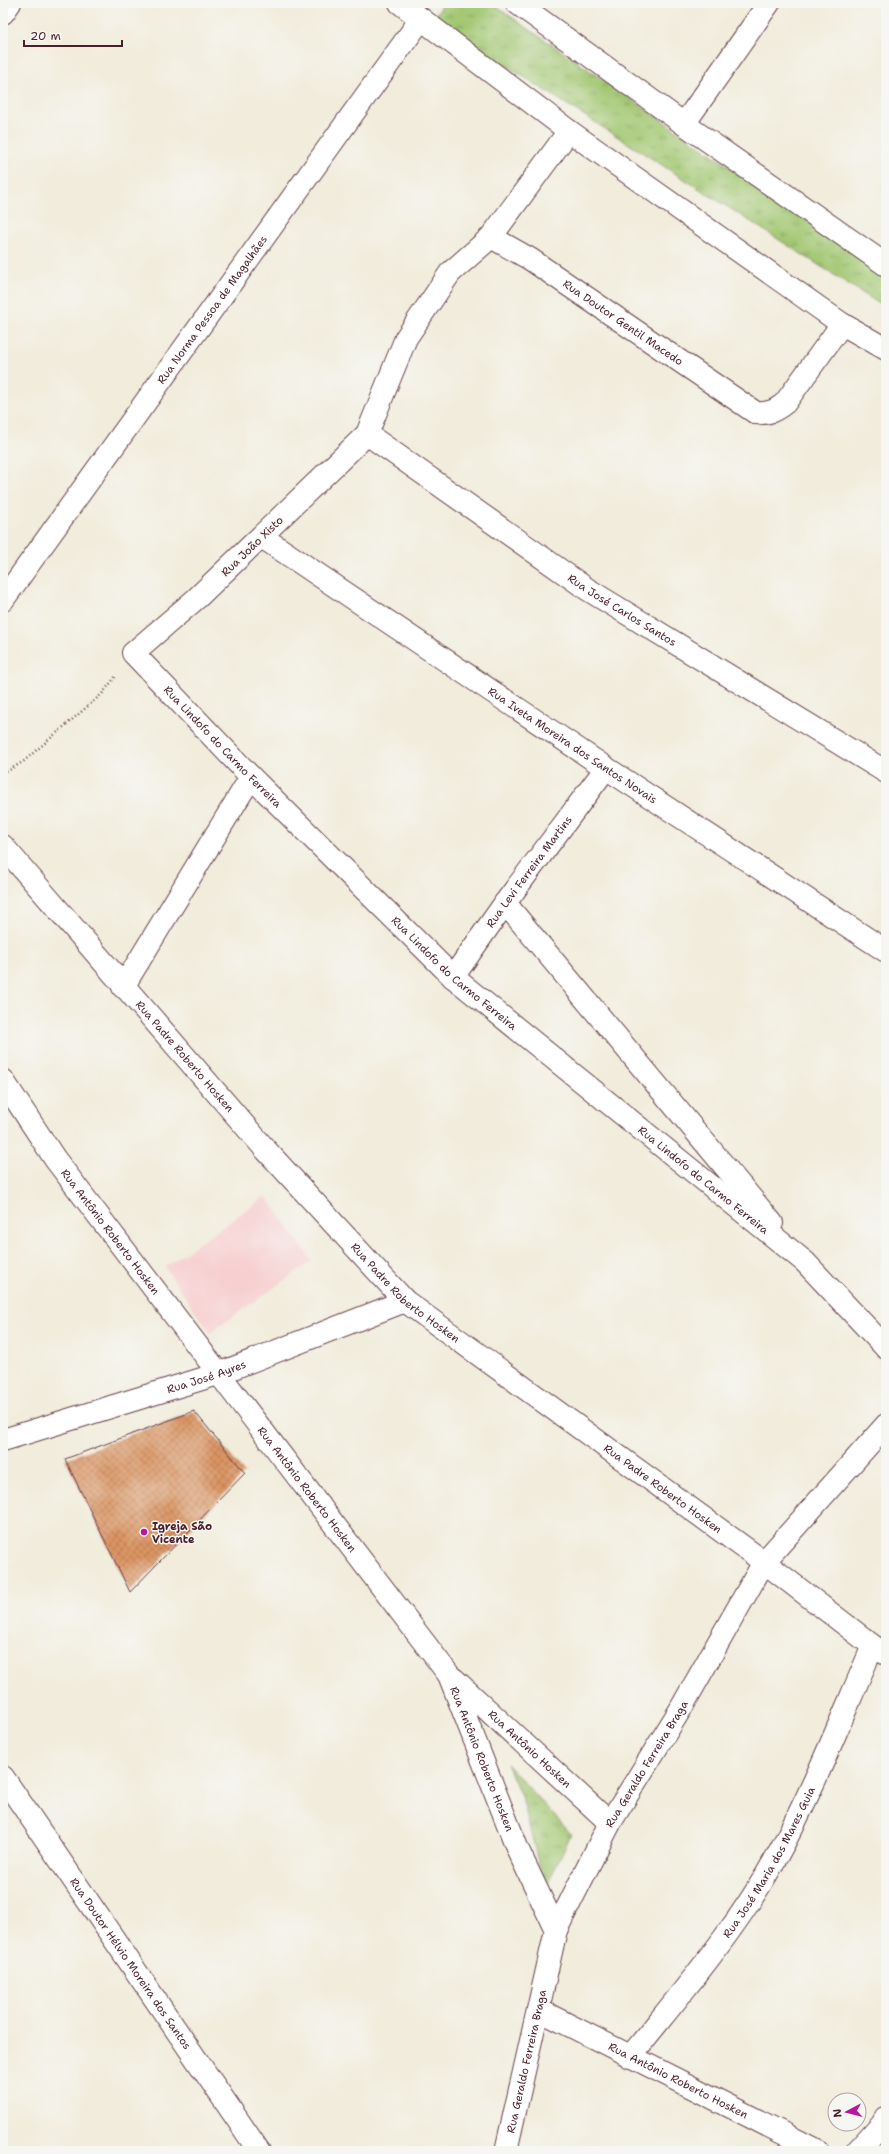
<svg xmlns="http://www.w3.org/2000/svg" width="889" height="2154" font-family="'Shantell Sans',sans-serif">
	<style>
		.built { fill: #f7cfd0 }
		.park { fill: url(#park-tufts); stroke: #76724e }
		.building { fill: url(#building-cross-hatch) }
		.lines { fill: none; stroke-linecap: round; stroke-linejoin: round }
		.minor-casing { stroke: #633e45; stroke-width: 24 }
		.path { stroke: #633e45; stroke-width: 2.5; stroke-dasharray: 1 3; stroke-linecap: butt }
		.minor { stroke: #fff; stroke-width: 22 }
		.poi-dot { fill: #b5179e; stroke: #f6f6f2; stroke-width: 1.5 }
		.labels { text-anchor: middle; stroke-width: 3; stroke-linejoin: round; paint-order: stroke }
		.street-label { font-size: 11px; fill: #4a1f2b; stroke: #f6f6f2 }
		.poi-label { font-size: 11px; font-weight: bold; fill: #4a1f2b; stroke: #f6f6f2; text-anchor: start }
	</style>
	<defs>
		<pattern id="park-tufts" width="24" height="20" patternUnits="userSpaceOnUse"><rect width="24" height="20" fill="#a1c670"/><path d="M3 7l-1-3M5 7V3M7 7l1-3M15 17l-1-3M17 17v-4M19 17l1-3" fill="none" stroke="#85a05c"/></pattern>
		<pattern id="building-cross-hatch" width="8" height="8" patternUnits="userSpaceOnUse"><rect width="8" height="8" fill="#dc9564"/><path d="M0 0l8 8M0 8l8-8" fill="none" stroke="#b47953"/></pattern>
	</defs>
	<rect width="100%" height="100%" fill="#f6f6f2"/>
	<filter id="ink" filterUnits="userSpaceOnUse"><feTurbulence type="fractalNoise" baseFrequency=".025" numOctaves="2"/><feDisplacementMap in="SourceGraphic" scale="8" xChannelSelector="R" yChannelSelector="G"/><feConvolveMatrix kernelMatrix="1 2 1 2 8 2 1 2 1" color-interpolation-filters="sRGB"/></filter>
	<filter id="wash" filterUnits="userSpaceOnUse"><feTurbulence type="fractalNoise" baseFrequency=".012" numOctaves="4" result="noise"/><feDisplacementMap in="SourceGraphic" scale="16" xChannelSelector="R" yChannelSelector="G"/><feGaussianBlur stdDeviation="0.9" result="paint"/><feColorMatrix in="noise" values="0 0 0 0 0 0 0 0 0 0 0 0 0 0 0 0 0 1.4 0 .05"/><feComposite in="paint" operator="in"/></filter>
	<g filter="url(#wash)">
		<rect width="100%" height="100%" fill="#f1ecdb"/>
		<!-- built -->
		<path class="built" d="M266,1196l46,65 -102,72 -45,-66z"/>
		<!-- park -->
		<path class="park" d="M444,3h47l395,271v34l-453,-289z
			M507,1764l64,70 -26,56 -22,-89z"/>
		<g id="blocks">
			<!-- building -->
			<path class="building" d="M194,1411l51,62 -115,119 -65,-133z"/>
		</g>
	</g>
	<g filter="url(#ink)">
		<use href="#blocks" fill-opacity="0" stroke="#633e45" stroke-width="1"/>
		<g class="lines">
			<!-- minor casing -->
			<g class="minor-casing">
				<g id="minor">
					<path d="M400,3l169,128 273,193 44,25"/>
					<path d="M517,3l167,121 202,141"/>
					<path d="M3,13l7,-10"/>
					<path d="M684,124l85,-121"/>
					<path id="s1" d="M569,131l-78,106 39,22 226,154c12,1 19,-2 29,-10l57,-79"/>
					<path id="s2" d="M491,237l-41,36 -44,65 -39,96 -170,164 -64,55 118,124 202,200 352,285 81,86"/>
					<path id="s3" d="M367,434l220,155 299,183"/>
					<path id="s4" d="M262,537l344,231 280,183"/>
					<path id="s5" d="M3,600l418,-581"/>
					<path id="s6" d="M3,846l263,304 139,151 359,261 109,84 13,8"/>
					<path d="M505,903l267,320"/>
					<path id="s7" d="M453,977l52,-74 101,-135"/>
					<path d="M123,987l128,-210"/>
					<path id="s8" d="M3,1080l52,79 394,516 69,175 38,80"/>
					<path id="s9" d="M3,1440l215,-66 187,-73"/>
					<path id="s10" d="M454,1679l156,144"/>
					<path id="s11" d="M3,1777l256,374"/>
					<path id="s12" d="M539,2010l279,141"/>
					<path id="s13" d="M630,2057c52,-65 107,-128 147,-201 37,-67 65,-140 96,-210"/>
					<path id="s14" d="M506,2151l50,-221 54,-107 70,-113 84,-148 122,-137"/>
					<path d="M857,2151l29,-32"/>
				</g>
			</g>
			<!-- path -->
			<path class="path" d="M3,774l21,-13 78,-67 14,-18"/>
			<!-- minor -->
			<use href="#minor" class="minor"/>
		</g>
	</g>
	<!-- markers -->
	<circle class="poi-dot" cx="144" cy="1532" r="4"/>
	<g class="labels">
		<!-- street labels -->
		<g class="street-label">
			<text dy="4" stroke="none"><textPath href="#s5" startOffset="358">Rua Norma Pessoa de Magalhães</textPath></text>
			<text dy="4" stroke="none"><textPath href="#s1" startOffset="289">Rua Doutor Gentil Macedo</textPath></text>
			<text transform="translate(252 546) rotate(-44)" y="4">Rua João Xisto</text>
			<text dy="4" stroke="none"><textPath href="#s3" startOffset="310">Rua José Carlos Santos</textPath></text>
			<text dy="4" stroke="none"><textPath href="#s4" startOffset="374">Rua Iveta Moreira dos Santos Novais</textPath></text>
			<text dy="4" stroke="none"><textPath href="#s2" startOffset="687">Rua Lindofo do Carmo Ferreira</textPath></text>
			<text dy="4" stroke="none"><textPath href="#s7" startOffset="130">Rua Levi Ferreira Martins</textPath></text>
			<text dy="4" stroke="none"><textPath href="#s2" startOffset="1011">Rua Lindofo do Carmo Ferreira</textPath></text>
			<text dy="4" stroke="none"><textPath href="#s6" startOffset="278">Rua Padre Roberto Hosken</textPath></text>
			<text dy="4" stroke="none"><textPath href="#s2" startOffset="1335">Rua Lindofo do Carmo Ferreira</textPath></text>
			<text dy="4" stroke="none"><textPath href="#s8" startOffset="186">Rua Antônio Roberto Hosken</textPath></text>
			<text dy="4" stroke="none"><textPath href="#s6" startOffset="602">Rua Padre Roberto Hosken</textPath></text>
			<text dy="4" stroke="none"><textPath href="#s9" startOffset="213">Rua José Ayres</textPath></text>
			<text dy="4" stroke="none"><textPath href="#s6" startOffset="926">Rua Padre Roberto Hosken</textPath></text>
			<text dy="4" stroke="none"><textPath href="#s8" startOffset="510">Rua Antônio Roberto Hosken</textPath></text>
			<text dy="4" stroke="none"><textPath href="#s10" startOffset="103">Rua Antônio Hosken</textPath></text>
			<text dy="4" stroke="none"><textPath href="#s8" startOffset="834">Rua Antônio Roberto Hosken</textPath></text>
			<text dy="4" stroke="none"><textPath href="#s14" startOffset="416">Rua Geraldo Ferreira Braga</textPath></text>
			<text dy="4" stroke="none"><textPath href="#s13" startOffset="240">Rua José Maria dos Mares Guia</textPath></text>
			<text dy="4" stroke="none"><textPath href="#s11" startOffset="226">Rua Doutor Hélvio Moreira dos Santos</textPath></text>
			<text dy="4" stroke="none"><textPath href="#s14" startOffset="92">Rua Geraldo Ferreira Braga</textPath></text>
			<text dy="4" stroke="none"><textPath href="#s12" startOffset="156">Rua Antônio Roberto Hosken</textPath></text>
		</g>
		<!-- poi labels -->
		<g class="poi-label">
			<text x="152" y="1530">Igreja São<tspan x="152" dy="13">Vicente</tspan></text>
		</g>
	</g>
	<!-- margin -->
	<rect width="889" height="2154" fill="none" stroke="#f6f6f2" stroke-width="16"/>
	<!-- north arrow -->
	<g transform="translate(847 2112) rotate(263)"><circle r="19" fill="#f6f6f2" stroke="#b1a0a2"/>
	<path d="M0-3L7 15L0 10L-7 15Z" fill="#b5179e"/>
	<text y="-6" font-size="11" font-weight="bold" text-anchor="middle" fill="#4a1f2b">N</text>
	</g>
	<!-- scale -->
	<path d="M24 40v6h98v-6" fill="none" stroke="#4a1f2b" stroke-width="2"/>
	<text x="30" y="40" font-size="12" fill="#4a1f2b" stroke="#f6f6f2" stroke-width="3" paint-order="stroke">20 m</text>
</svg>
